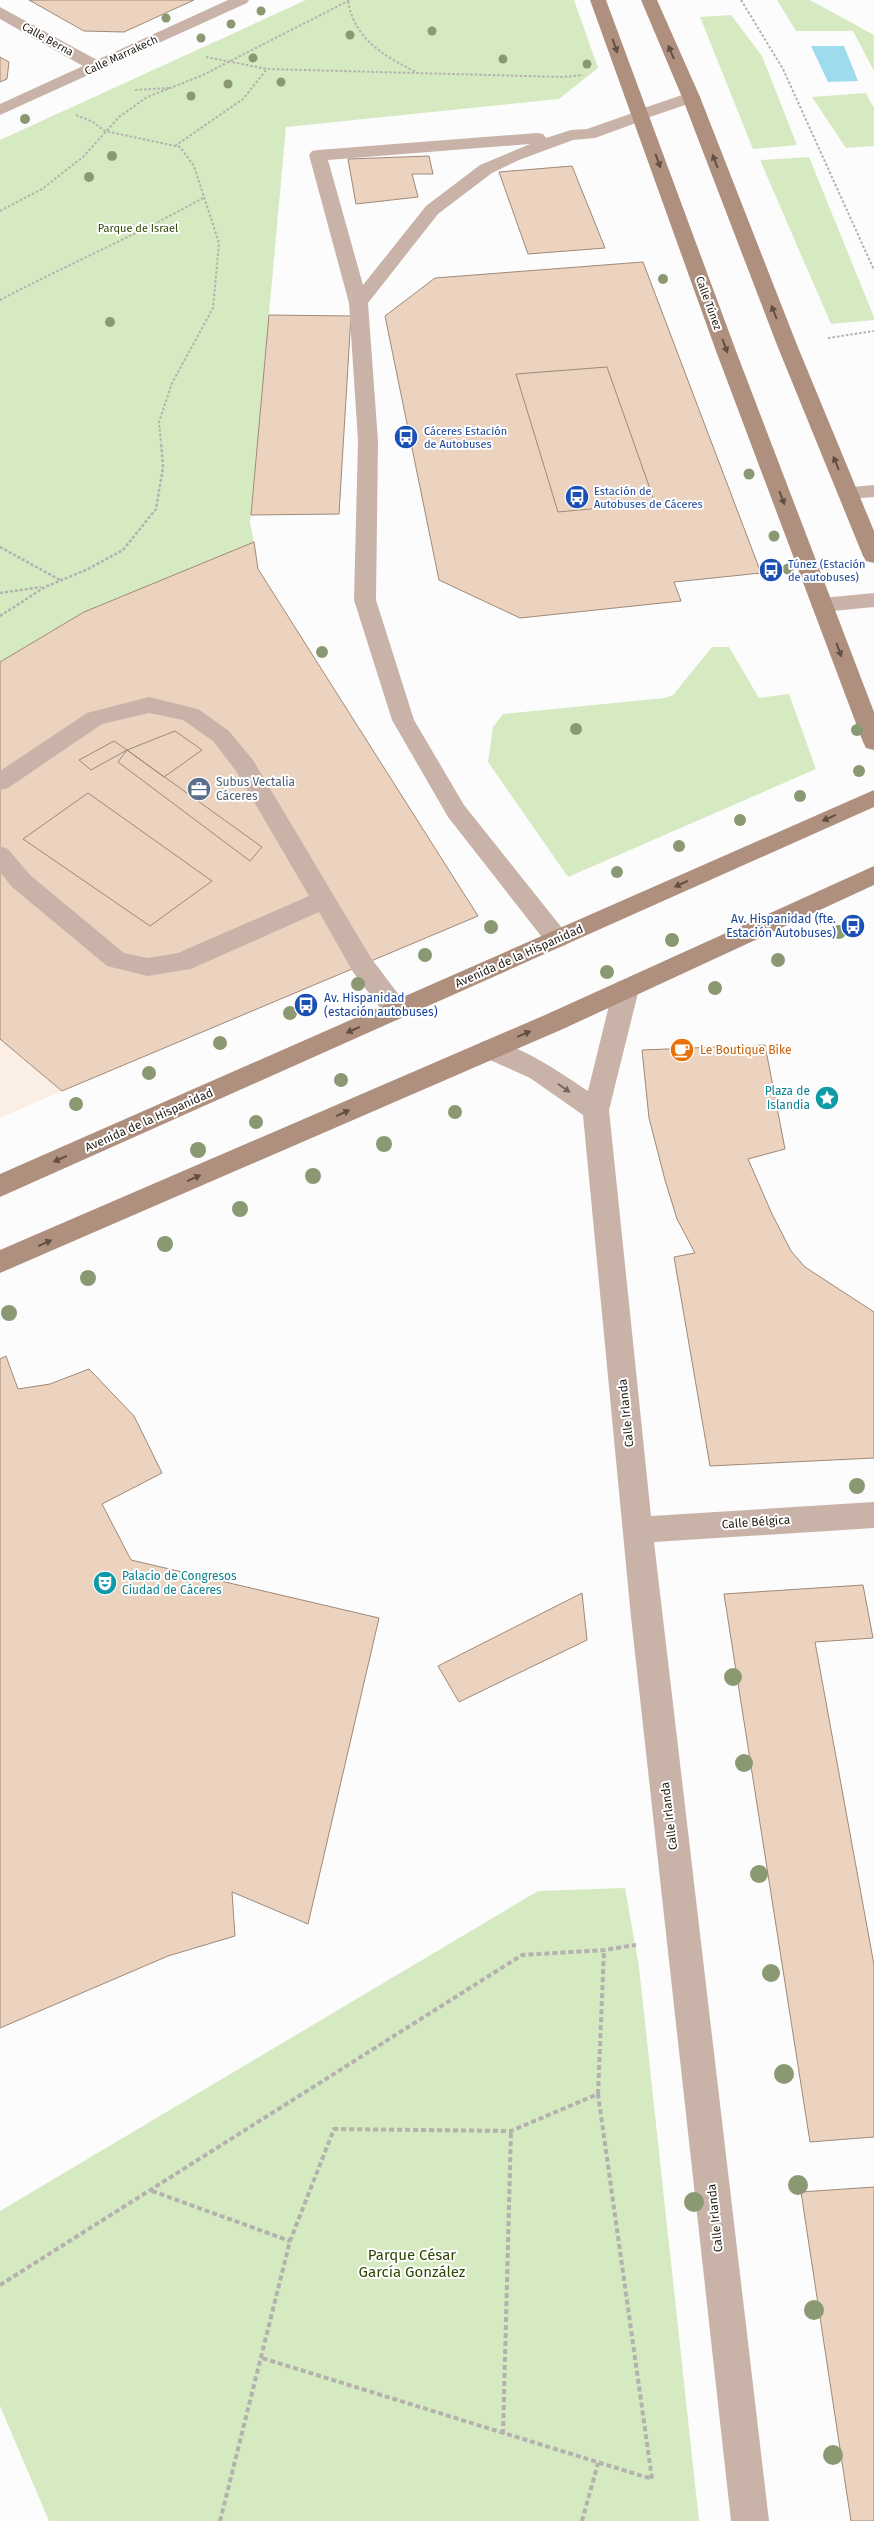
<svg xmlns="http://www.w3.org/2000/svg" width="874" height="2521" font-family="'Fira Sans',sans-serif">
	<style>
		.built { fill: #fbefe5 }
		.green { fill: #d5eac1 }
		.water { fill: #9edbed }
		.building { fill: #ecd3c0; stroke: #9f8977 }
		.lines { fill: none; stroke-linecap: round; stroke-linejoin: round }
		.path-far2 { stroke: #b4b1af; stroke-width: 2; stroke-dasharray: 2.5 2; stroke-linecap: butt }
		.path-far1 { stroke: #b4b1af; stroke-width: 2.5; stroke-dasharray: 3 2; stroke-linecap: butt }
		.path { stroke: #b4b1af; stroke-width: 4; stroke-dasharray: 5 3; stroke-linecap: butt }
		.lane { fill: #c9b3a8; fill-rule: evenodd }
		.street { fill: #c9b3a8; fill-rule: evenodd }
		.secondary { fill: #af907f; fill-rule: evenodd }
		.tree { fill: #8b9972 }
		.oneway { fill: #614f44 }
		.oneway2 { fill: #76665e }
		.labels { text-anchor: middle; stroke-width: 4; stroke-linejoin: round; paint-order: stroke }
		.far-street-label { font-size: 11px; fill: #221a13; stroke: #fff }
		.far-park-label { font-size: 11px; fill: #2e4802; stroke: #fff }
		.far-transit-label { font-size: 11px; fill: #164399; stroke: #fff; text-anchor: start }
		.service-label { font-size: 12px; fill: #4e5e75; stroke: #fff; text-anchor: start }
		.transit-label { font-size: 12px; fill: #164399; stroke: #fff; text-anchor: end }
		.street-label { font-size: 12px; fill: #221a13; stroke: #fff }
		.food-label { font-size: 12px; fill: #c56008; stroke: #fff; text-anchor: start }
		.culture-label { font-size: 12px; fill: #0d838f; stroke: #fff; text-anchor: end }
		.near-park-label { font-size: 15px; fill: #2e4802; stroke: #fff }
	</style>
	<rect width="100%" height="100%" fill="#fcfcfc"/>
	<!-- built -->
	<path class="built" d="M0,1039l62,52 -62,27z"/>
	<!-- green -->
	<path class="green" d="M306,0h268l24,68 -39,31 -273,28 -36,396 4,19 -170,70 -84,50v-522z
		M777,0h33l64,35v36l-21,-40h-57z
		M731,15l31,41 35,89 -44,4 -53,-132z
		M866,93l8,15v38l-28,2 -34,-51z
		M809,157l65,160v3l-43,4 -71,-164z
		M712,647h17l30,51 30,-4 27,75 -248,108 -80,-115 5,-35 10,-13 162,-16 8,-3z
		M625,1888l14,79 60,554h-650l-49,-115v-195l538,-320z"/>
	<!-- water -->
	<path class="water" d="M811,46h33l14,35 -30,1z"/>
	<!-- building -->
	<path class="building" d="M29,0h165l-70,32 -40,-1z
		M0,57l9,5 -2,17 -7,3z
		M429,156l4,18h-21l6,23 -62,7 -8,-45z
		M572,166l33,82 -77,6 -29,-82z
		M643,262l118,311 -87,9 7,19 -161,17 -81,-38 -54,-264 50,-38z
		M269,315l82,1 -12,198 -88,1z
		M607,367l48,136 -97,9 -42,-138z
		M254,542l4,27 220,347 -416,175 -62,-52v-377l84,-50z
		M175,731l27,19 -38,27 -37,-27z
		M114,741l13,9 -36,20 -12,-10z
		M127,750l135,97 -12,14 -132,-99z
		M88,793l124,88 -62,45 -127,-87z
		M765,1045l20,104 -37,10 24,55 19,37 14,16 69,45v146l-164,8 -36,-209 21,-4 -18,-34 -12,-39 -16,-62 -7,-68z
		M6,1356l12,33 32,-5 39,-15 45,47 28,57 -60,31 29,56 248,58 -71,306 -76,-32 3,44 -67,20 -168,72v-669z
		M863,1585l10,53 -58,4 59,323v172l-64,5 -86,-548z
		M582,1593l5,47 -128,62 -21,-36z
		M874,2187v334h-23l-50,-329z"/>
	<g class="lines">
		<!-- path-far2 -->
		<path class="path-far2" d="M741,0l42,69 91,201
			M348,1c6,38 36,55 68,71
			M206,57l61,12 296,8 20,-2
			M135,90l34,-2
			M76,115l17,7 12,9 75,16 14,19 25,77 -6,65 -41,75 -13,39 2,21
			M175,146l68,-47 24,-30
			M0,211l42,-22 41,-32 36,-40 28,-20 54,-21 149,-76
			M0,300c67,-35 136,-65 203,-102
			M828,338l46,-7"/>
		<!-- path-far1 -->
		<path class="path-far1" d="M0,547l60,33
			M0,593l41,-6
			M0,616l45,-29 43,-18 35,-19 33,-41 7,-42 -2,-25"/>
		<!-- path -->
		<path class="path" d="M598,2094l6,-144
			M152,2191l138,50
			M0,2285l522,-330 82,-5 32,-5
			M503,2434l8,-303
			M220,2521l70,-280 44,-112 177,2 87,-37 54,385 -390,-121
			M582,2521l16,-58"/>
		<!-- lane -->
		<path class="lane" d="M641,110l6,1 3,4 -3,4 -52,19 -22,2 -54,20 -27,13 -54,41 -70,89 10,138 -2,159 38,120 50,85 102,128 3,6 -3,6 -9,3 -9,-3 -100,-128 -56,-97 -38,-120 4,-159 -9,-138 -40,-148 3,-4 6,-1 219,-17 6,1 3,4 25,-8 16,-1zM530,144l-50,21 -54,41 -63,79 -35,-125z
			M149,697l49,12 31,22 24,29 118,198 34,45 4,7 -4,7 -9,3 -9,-3 -34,-45 -34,-60 -128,57 -44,7 -40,-10 -95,-79 -12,-15v-26l8,3 22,26 94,78 23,5 31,-5 131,-57 -73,-125 -23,-30 -30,-21 -34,-7 -47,11 -94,64 -8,2v-19l87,-58z"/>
		<!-- street -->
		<path class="street" d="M228,0h21l-2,3 -247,112v-11l83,-38 -83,-47v-12l97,53z
			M691,92l6,1 3,4 -3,4 -56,19 -6,-1 -3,-4 3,-4z
			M874,485v12l-26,2 -7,-1 -3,-5 3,-5z
			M874,593v14l-52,5 -8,-2 -3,-5 3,-5 8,-2z
			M626,980l9,2 4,7 -30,121 42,406 223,-14v26l-220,14 115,979h-38l-100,-904 -48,-502 -53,-37 -49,-22 -4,-7 4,-7c25,-8 85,34 107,49l25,-102 4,-7z"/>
		<!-- secondary -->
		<path class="secondary" d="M590,0h16l130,351 138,361v38l-8,-2 -3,-6 -147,-391z
			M641,0h16l43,97 97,248 77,186v32l-8,-2 -3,-5 -86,-211 -95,-248z
			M874,790v17l-874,390v-23z
			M874,866v19l-311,144 -563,244v-23l545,-235z"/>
	</g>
	<!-- trees -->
	<g class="tree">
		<circle cx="261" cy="11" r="4.5"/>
		<circle cx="166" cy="18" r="4.5"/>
		<circle cx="231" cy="24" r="4.5"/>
		<circle cx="432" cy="31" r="4.5"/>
		<circle cx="350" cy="35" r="4.5"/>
		<circle cx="201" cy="38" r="4.5"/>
		<circle cx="253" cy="58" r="4.5"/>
		<circle cx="503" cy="59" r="4.5"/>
		<circle cx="587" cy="64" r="4.5"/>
		<circle cx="281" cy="82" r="4.5"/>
		<circle cx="228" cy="84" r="4.5"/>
		<circle cx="191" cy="96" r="4.5"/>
		<circle cx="25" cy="119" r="5"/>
		<circle cx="112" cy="156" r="5"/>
		<circle cx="89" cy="177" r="5"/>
		<circle cx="663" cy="279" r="5"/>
		<circle cx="110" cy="322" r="5"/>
		<circle cx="749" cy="474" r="5.5"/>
		<circle cx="774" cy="536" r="5.5"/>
		<circle cx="788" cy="569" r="5.5"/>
		<circle cx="322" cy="652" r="6"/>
		<circle cx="576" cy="729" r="6"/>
		<circle cx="857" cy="730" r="6"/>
		<circle cx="859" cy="771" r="6"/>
		<circle cx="800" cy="796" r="6"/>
		<circle cx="740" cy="820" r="6"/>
		<circle cx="679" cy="846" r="6"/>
		<circle cx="617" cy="872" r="6"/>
		<circle cx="491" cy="927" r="7"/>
		<circle cx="839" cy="932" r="7"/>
		<circle cx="672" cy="940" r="7"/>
		<circle cx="425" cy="955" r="7"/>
		<circle cx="778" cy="960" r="7"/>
		<circle cx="607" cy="972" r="7"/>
		<circle cx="358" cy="984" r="7"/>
		<circle cx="715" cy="988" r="7"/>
		<circle cx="290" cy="1013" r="7"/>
		<circle cx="220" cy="1043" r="7"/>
		<circle cx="149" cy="1073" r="7"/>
		<circle cx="341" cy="1080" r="7"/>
		<circle cx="76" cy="1104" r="7"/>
		<circle cx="455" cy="1112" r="7"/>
		<circle cx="256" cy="1122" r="7"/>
		<circle cx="384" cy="1144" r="8"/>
		<circle cx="198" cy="1150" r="8"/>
		<circle cx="313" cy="1176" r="8"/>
		<circle cx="240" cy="1209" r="8"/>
		<circle cx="165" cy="1244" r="8"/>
		<circle cx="88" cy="1278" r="8"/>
		<circle cx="9" cy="1313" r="8"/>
		<circle cx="857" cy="1486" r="8"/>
		<circle cx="733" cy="1677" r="9"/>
		<circle cx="744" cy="1763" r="9"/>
		<circle cx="759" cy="1874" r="9"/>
		<circle cx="771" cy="1973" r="9"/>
		<circle cx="784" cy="2074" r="10"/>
		<circle cx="798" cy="2185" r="10"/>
		<circle cx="694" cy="2202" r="10"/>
		<circle cx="814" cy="2310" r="10"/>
		<circle cx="833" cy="2455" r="10"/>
	</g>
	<!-- one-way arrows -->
	<defs><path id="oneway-solid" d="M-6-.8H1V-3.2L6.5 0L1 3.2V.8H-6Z" transform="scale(1.25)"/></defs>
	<g class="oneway">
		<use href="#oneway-solid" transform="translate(615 46) rotate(70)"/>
		<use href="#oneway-solid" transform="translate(671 52) rotate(-113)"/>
		<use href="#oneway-solid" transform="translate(658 161) rotate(70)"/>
		<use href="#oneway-solid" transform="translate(715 161) rotate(-111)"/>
		<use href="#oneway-solid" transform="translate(774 312) rotate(-111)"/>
		<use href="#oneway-solid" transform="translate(725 346) rotate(70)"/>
		<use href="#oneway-solid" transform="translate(836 463) rotate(-112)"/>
		<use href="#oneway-solid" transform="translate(782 498) rotate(69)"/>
		<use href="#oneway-solid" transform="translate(839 650) rotate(70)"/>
		<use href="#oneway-solid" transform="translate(829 818) rotate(156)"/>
		<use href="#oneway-solid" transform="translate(681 884) rotate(156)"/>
		<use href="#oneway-solid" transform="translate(353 1030) rotate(156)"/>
		<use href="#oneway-solid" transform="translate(524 1034) rotate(-23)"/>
		<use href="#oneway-solid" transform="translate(343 1113) rotate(-24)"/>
		<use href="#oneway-solid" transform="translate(60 1159) rotate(156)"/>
		<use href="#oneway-solid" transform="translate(194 1178) rotate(-24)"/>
		<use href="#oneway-solid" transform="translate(45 1243) rotate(-24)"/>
	</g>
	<use class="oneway2" href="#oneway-solid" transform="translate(564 1088) rotate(35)"/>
	<!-- icons -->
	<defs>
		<g id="bus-disc" transform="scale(1.25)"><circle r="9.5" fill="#1a4fb4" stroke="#fff"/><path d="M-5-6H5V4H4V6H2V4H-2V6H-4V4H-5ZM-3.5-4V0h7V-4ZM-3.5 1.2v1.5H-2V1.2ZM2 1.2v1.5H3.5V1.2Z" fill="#fff"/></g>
		<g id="office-disc" transform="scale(1.25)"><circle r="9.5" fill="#5c6f8a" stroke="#fff"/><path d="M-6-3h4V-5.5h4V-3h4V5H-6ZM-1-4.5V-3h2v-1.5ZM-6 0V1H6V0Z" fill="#fff"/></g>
		<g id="cafe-disc" transform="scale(1.25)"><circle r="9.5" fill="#e8710a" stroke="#fff"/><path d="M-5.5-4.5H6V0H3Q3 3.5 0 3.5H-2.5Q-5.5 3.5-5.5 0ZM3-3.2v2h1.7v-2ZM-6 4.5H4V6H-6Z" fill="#fff"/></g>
		<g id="sight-disc" transform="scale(1.25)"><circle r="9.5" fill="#0f9aa8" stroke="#fff"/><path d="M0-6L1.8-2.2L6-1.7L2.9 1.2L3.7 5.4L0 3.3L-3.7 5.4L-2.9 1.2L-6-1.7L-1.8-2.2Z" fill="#fff"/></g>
		<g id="theatre-disc" transform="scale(1.25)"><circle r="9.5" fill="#0f9aa8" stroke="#fff"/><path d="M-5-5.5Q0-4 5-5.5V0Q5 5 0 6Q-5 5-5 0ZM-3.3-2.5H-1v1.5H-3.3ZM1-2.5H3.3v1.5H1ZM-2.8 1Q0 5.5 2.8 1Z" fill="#fff"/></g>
	</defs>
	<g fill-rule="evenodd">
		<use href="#bus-disc" x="406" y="437"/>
		<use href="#bus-disc" x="577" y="497"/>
		<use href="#bus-disc" x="771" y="570"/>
		<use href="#office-disc" x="199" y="789"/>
		<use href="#bus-disc" x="853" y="926"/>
		<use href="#bus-disc" x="306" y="1005"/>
		<use href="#cafe-disc" x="682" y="1050"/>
		<use href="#sight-disc" x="827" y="1098"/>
		<use href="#theatre-disc" x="105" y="1583"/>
	</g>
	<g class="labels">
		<!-- far-street labels -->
		<g class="far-street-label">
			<text transform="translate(48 39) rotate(29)" y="4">Calle Berna</text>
			<text transform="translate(121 55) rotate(-25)" y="4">Calle Marrakech</text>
			<text transform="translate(709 303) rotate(70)" y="4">Calle Túnez</text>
		</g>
		<!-- far-park labels -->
		<g class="far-park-label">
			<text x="138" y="232">Parque de Israel</text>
		</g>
		<!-- far-transit labels -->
		<g class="far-transit-label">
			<text x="424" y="435">Cáceres Estación<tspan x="424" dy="13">de Autobuses</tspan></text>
			<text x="594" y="495">Estación de<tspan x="594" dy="13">Autobuses de Cáceres</tspan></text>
			<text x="788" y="568">Túnez (Estación<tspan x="788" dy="13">de autobuses)</tspan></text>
		</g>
		<!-- service labels -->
		<g class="service-label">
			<text x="216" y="786">Subus Vectalia<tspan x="216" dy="14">Cáceres</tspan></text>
		</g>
		<!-- transit labels -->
		<g class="transit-label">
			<text x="836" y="923">Av. Hispanidad (fte.<tspan x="836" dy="14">Estación Autobuses)</tspan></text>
			<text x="324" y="1002" text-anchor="start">Av. Hispanidad<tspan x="324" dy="14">(estación autobuses)</tspan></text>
		</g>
		<!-- street labels -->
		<g class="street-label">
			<text transform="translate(519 956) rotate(-24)" y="4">Avenida de la Hispanidad</text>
			<text transform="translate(149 1120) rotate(-24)" y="4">Avenida de la Hispanidad</text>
			<text transform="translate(626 1413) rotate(-96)" y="4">Calle Irlanda</text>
			<text transform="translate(756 1522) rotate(-4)" y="4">Calle Bélgica</text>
			<text transform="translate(669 1816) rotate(-97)" y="4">Calle Irlanda</text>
			<text transform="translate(715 2218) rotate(-96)" y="4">Calle Irlanda</text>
		</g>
		<!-- food labels -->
		<g class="food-label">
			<text x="700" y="1054">Le Boutique Bike</text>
		</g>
		<!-- culture labels -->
		<g class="culture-label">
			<text x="810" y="1095">Plaza de<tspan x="810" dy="14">Islandia</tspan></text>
			<text x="122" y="1580" text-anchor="start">Palacio de Congresos<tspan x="122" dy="14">Ciudad de Cáceres</tspan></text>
		</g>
		<!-- near-park labels -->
		<g class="near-park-label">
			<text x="412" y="2260">Parque César<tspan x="412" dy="17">García González</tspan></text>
		</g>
	</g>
</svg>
